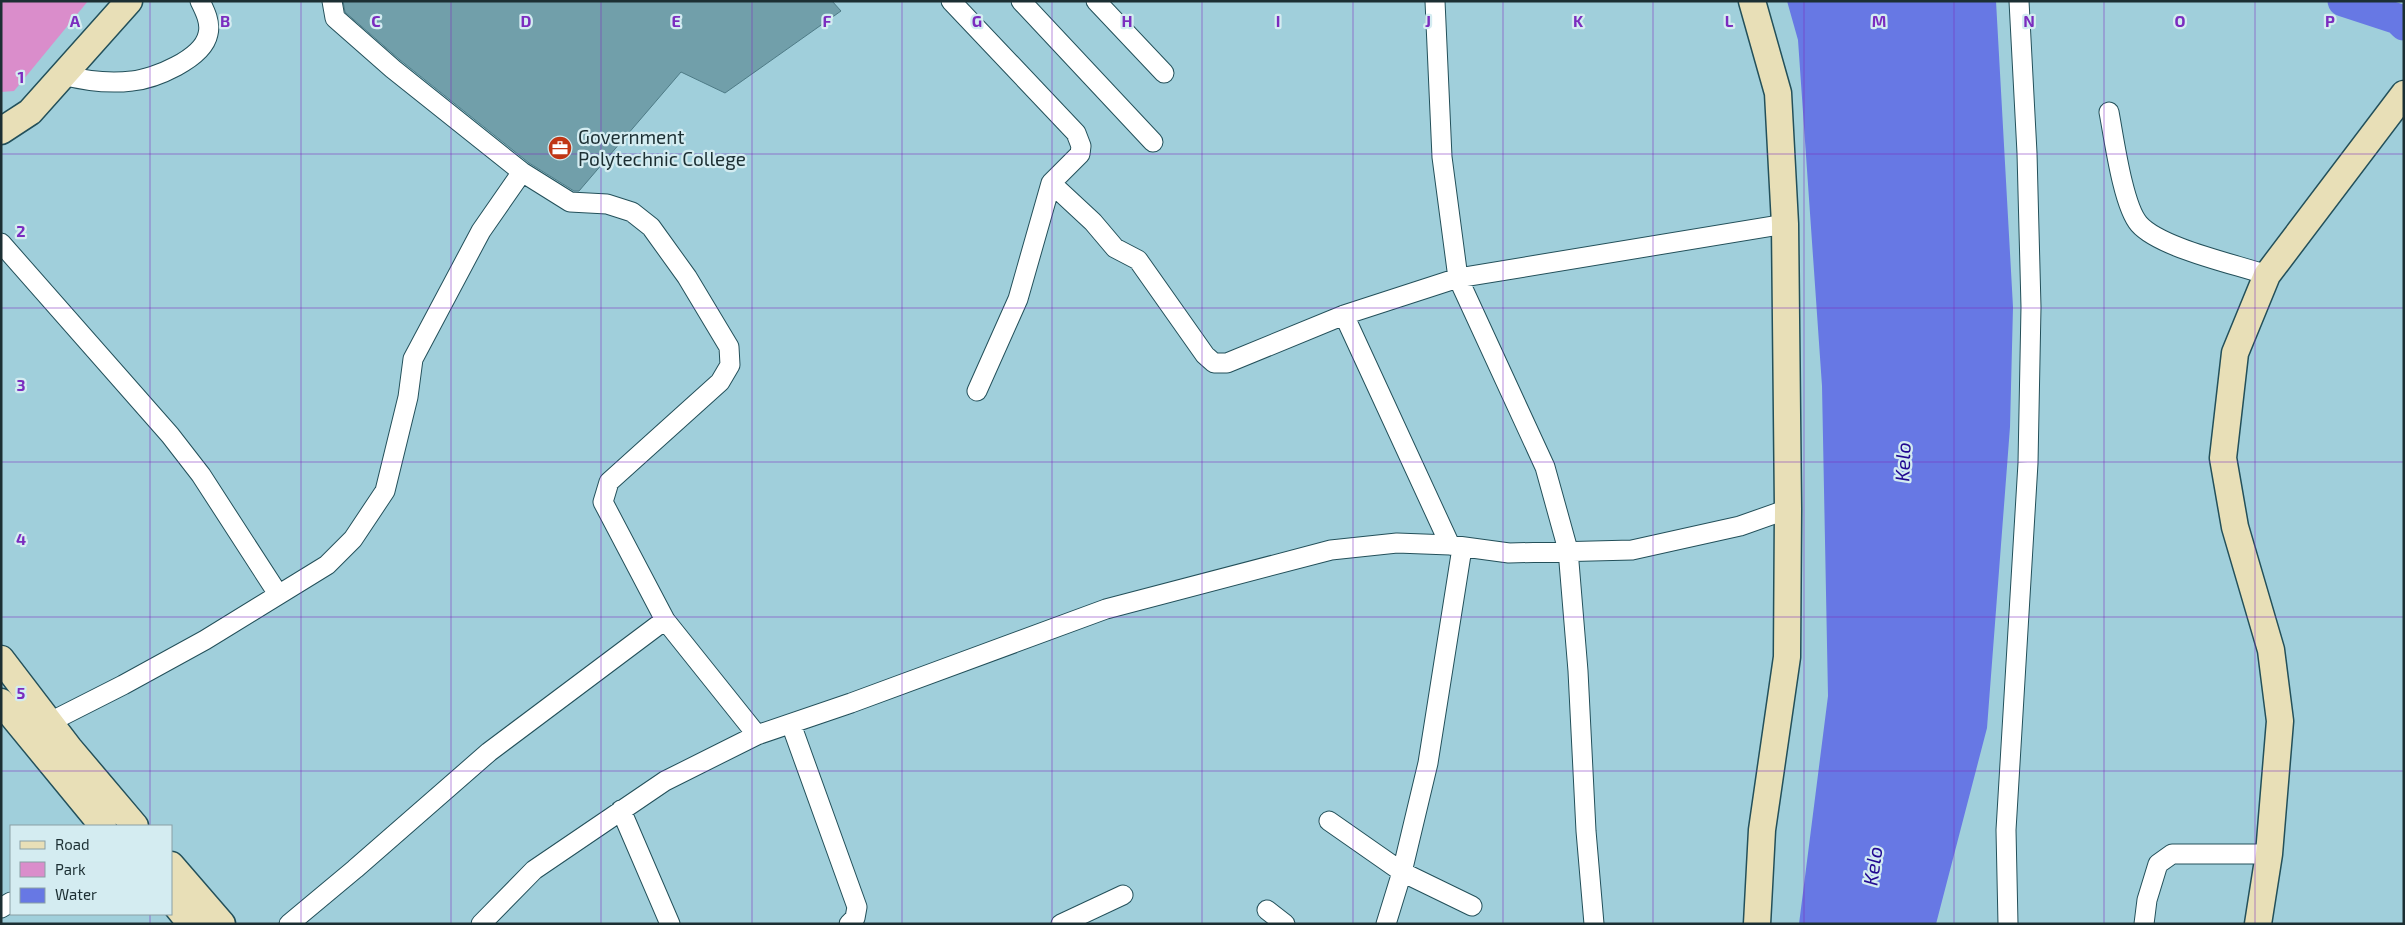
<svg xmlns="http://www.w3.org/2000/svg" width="2405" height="925" font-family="'Exo 2',sans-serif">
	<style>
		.green { fill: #da8dcb }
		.water { fill: #6778e4 }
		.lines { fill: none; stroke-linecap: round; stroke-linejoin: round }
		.river { stroke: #6778e4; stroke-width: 31 }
		.building { fill: #719faa; stroke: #4e7b86 }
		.street-casing { stroke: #23505a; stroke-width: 21 }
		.secondary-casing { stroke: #23505a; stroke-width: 29 }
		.street { stroke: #fff; stroke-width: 19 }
		.secondary { stroke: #e8dfb7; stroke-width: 26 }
		.grid { fill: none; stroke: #7b2cbf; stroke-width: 1; stroke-opacity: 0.55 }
		.labels { text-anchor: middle; stroke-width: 4.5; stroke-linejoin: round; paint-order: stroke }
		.poi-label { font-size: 19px; fill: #1c2f33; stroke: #d4ecf1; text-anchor: start }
		.water-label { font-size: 20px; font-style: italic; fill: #210890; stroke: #d4ecf1 }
		.grid-label { font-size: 16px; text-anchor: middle; font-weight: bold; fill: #7b2cbf; stroke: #d4ecf1; stroke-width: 4.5; stroke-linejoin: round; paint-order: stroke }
	</style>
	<rect width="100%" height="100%" fill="#a0cfdb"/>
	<!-- green -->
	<path class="green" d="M1,1h87l-74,90 -13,1z"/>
	<!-- water -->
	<path class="water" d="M1787,1h209l17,306 -3,120 -23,301 -51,196h-137l29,-228 -6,-310 -24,-346z"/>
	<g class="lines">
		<!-- river -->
		<path class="river" d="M2343,1l55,18 6,6"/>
	</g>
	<!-- building -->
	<path class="building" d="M343,1h489l9,10 -116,82 -44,-21 -102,119h-5l-45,-28 -129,-103 -55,-48z"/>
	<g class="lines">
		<!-- street casing -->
		<g class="street-casing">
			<path id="street" d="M332,1l3,17 58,51 129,103 48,30 37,2 25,8 19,15 36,50 42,70 1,18 -10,17 -111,100 -6,20 62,118 92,115
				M951,1l125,132 5,13 -1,8 -29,29 42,39 22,26 23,12 67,95 9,8h13l117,-48 114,-37 327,-54
				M1021,1l132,141
				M1096,1l68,72
				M1435,1l7,156 16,121 87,189 23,83 10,121 8,160 8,93
				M63,75c23,6 45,9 69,6 22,-2 71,-22 76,-47 3,-11 -3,-23 -8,-33
				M2109,112c5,26 14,94 30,112 21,24 96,40 128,51
				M1,243l169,192 31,40 77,119
				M1344,315l106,230
				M977,391l41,-92 33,-116
				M50,722l73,-37 82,-45 122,-75 26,-26 32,-48 23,-94 5,-38 68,-128 41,-59
				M791,724l66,183 -2,11 -6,6
				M621,810l49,114
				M1329,821l73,51 70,34
				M1,908l10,-6
				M1267,910l18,14
				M289,924l66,-55 134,-117 176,-132
				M481,924l53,-54 131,-89 92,-46 94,-32 255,-94 225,-59 66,-7 53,2 59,8 123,-3 108,-24 48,-17
				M1061,924l62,-29
				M1386,924l16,-52 26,-109 34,-215
				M2008,924l-2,-94 22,-367 3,-156 -4,-154 -8,-152
				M2144,924l3,-24 11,-36 14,-10h97"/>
		</g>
		<!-- secondary casing -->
		<g class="secondary-casing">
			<path id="secondary" d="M1752,1l26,92 7,131 3,285 -1,148 -25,173 -5,94
				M1,131l29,-19 99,-111
				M1,659l68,89 66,78
				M1,702l102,124
				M171,865l51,59
				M171,899l20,25
				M2258,924l11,-70 11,-133 -9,-71 -36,-123 -12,-69 12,-105 32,-78 137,-181"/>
		</g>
		<!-- street -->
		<use href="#street" class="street"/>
		<!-- secondary -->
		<use href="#secondary" class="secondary"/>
	</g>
	<!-- grid -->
	<path class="grid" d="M150,1v825M301,1v923M451,1v923M601,1v923M752,1v923M902,1v923M1052,1v923M1202,1v923M1353,1v923M1503,1v923M1653,1v923M1804,1v923M1954,1v923M2104,1v923M2255,1v923M1,154h2403M1,308h2403M1,462h2403M1,617h2403M1,771h2403M150,914v10"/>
	<!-- icons -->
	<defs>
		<g id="office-disc" transform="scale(1.25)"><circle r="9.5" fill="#c03615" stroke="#d4ecf1"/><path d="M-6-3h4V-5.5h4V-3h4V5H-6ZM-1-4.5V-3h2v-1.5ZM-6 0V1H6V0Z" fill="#fff"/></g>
	</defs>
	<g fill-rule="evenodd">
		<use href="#office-disc" x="560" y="148"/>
	</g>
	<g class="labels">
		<!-- poi labels -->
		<g class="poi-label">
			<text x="578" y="144">Government<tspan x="578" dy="22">Polytechnic College</tspan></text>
		</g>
		<!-- water labels -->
		<g class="water-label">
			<text transform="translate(1903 462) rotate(-88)" y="7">Kelo</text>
			<text transform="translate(1873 866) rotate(-82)" y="7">Kelo</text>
		</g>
	</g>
	<g class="grid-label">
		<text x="75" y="27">A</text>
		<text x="225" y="27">B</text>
		<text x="376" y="27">C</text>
		<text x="526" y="27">D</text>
		<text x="676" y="27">E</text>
		<text x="827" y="27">F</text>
		<text x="977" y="27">G</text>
		<text x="1127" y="27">H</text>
		<text x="1278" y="27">I</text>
		<text x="1428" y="27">J</text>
		<text x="1578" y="27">K</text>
		<text x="1729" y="27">L</text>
		<text x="1879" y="27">M</text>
		<text x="2029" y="27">N</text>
		<text x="2180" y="27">O</text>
		<text x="2330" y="27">P</text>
		<text x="21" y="83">1</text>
		<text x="21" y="237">2</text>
		<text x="21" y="391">3</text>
		<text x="21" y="545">4</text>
		<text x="21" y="699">5</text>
	</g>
	<!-- border -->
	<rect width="2405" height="925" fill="none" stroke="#1c2f33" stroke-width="5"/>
	<!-- legend -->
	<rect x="10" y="825" width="162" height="90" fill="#d4ecf1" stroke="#8aa0a5"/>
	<rect x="20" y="841" width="25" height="8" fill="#e8dfb7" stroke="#8aa0a5"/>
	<text x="55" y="850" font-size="15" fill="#1c2f33">Road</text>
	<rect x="20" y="862" width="25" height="15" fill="#da8dcb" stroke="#8aa0a5"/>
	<text x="55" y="875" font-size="15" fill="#1c2f33">Park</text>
	<rect x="20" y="888" width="25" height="15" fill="#6778e4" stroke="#8aa0a5"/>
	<text x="55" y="900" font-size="15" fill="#1c2f33">Water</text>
</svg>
